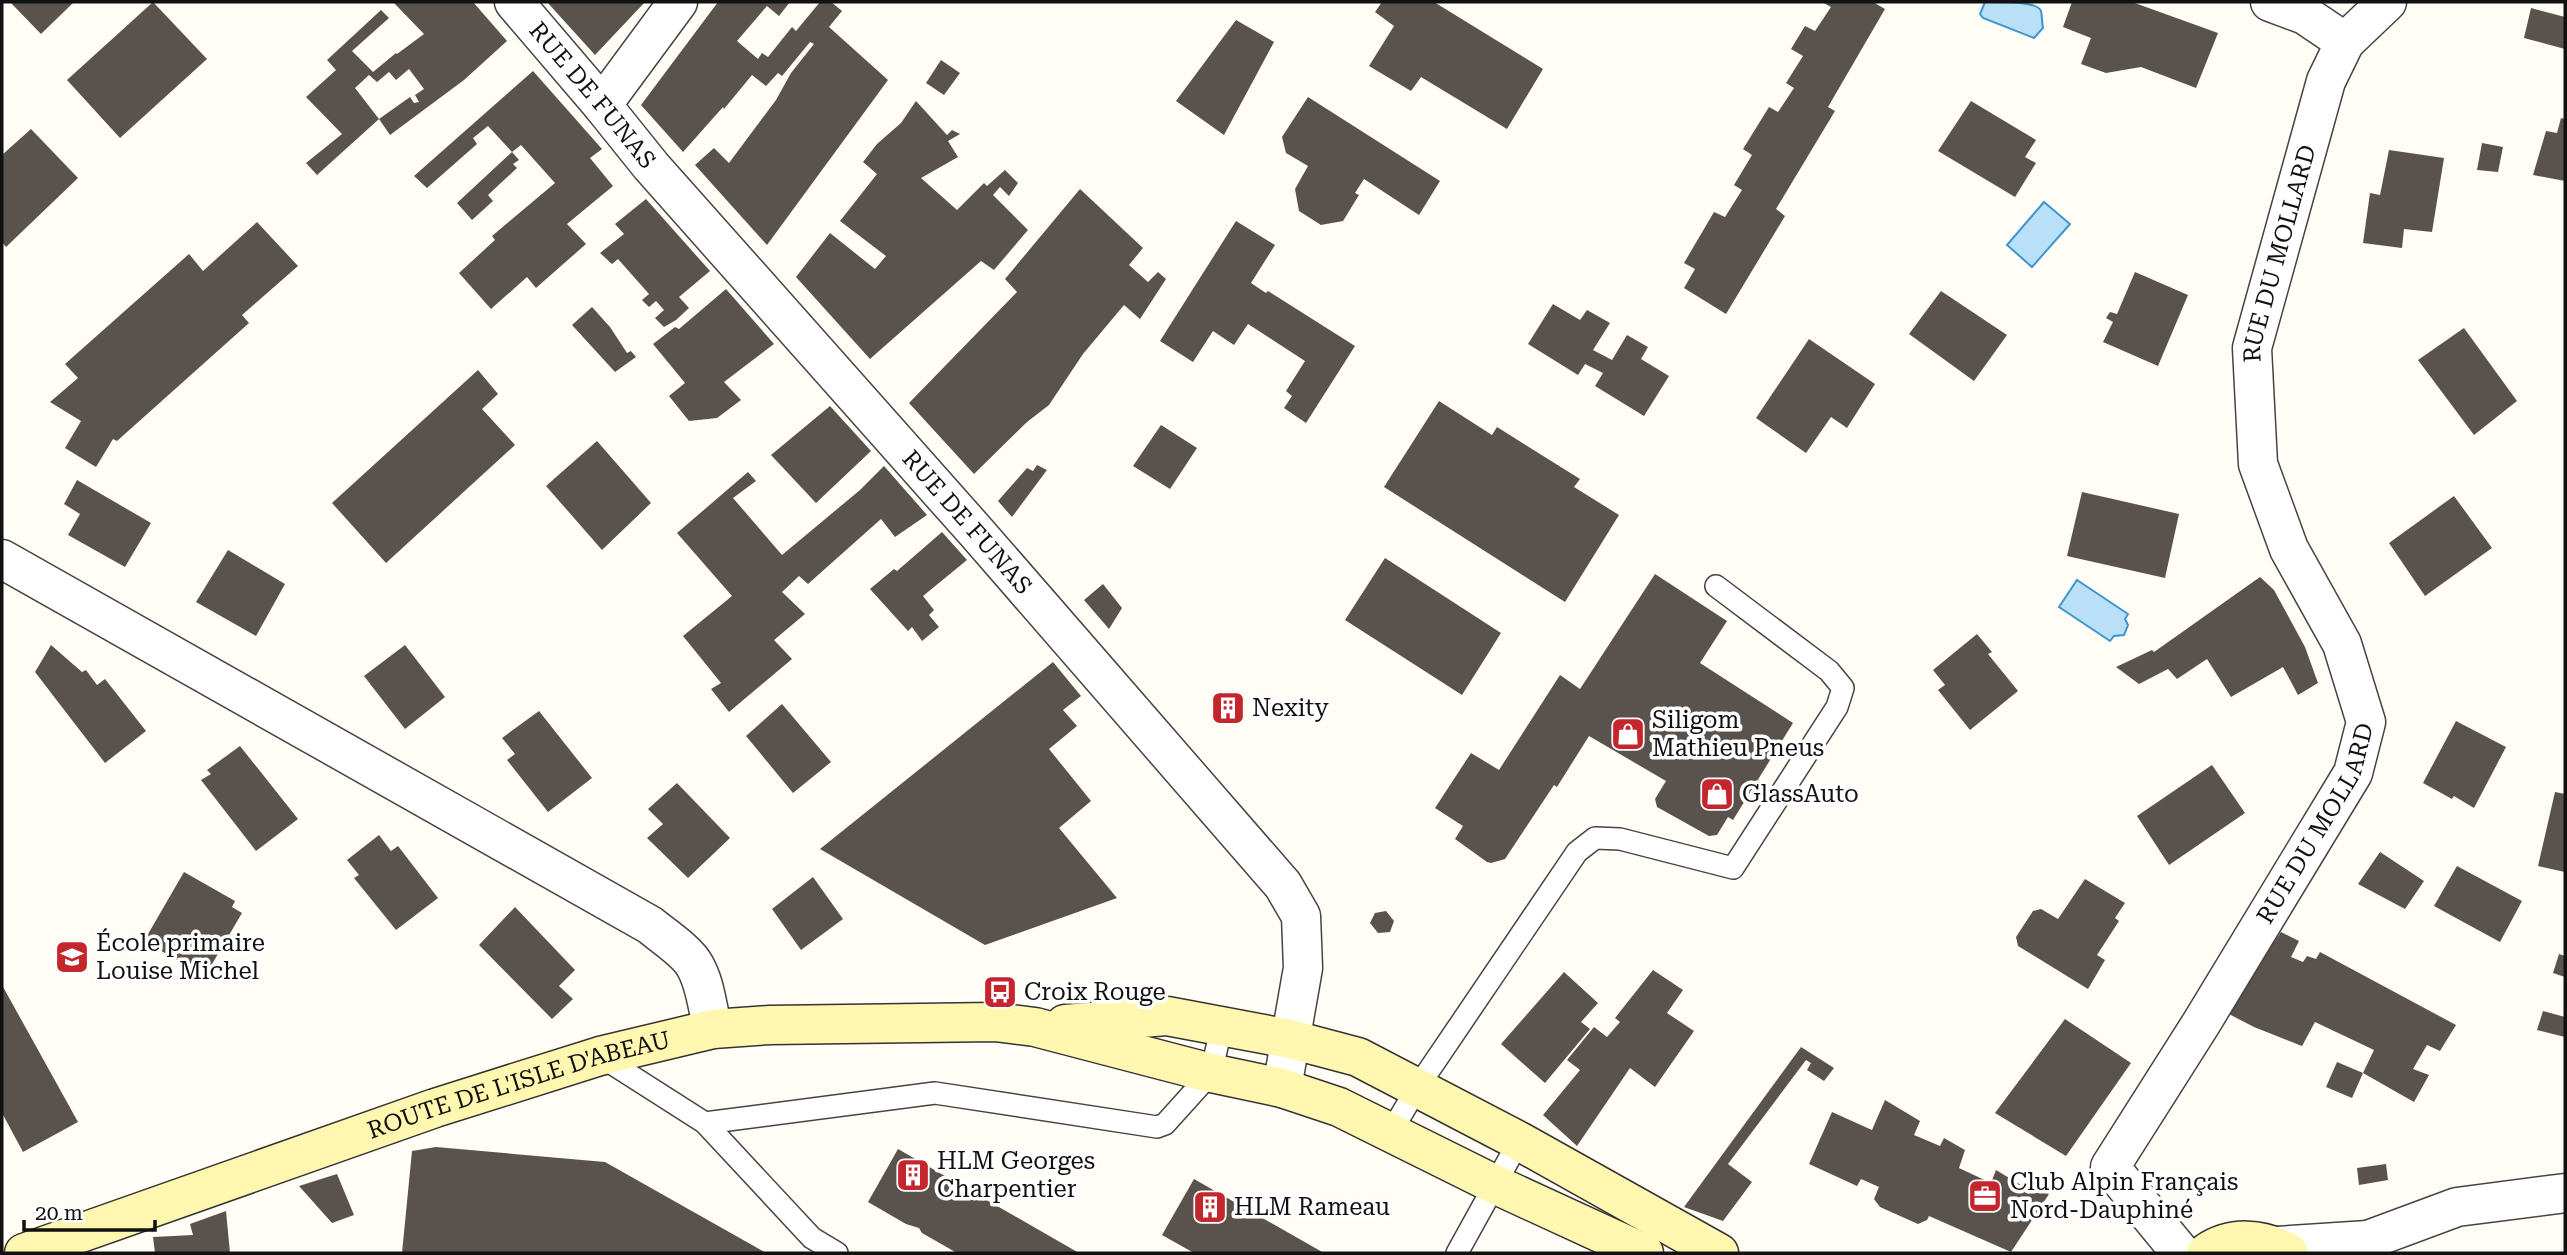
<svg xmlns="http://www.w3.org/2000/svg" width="2567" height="1255" font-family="'Roboto Serif',serif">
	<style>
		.water { fill: #b9e0f7; stroke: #3f96cf; stroke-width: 2 }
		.building { fill: #5a524d }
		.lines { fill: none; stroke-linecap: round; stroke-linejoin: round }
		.lane-casing { stroke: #444; stroke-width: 24 }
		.street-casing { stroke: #444; stroke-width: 41 }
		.secondary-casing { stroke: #333; stroke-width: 41 }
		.lane { stroke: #fff; stroke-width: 21 }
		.street { stroke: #fff; stroke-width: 38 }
		.secondary { stroke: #fff6b0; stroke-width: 38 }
		.labels { text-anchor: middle; stroke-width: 7; stroke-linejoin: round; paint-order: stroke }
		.street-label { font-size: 24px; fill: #111; stroke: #fff }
		.poi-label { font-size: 24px; fill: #111; stroke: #fff; text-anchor: start }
	</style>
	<rect width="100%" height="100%" fill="#fffdf5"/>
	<!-- water -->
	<path class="water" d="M1985,2c11,0 52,-2 56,9 1,4 1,12 2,17l-9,10 -51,-20 -3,-4z
		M2044,202l26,22 -38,43 -25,-22z
		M2077,580l51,34 -3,5 3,6 -4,10 -10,1 -4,5 -51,-34z"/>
	<!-- building -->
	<path class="building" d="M10,2h64l-33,32z
		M153,2l54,57 -87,79 -53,-58z
		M393,2h80l34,39 -43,39 -74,55 -11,-16 31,-22 4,6 5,-1 -4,-7 9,-6 -15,-20 -13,11 -7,-8 -12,10 -8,-7 -14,13 24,31 -62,56 -11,-12 36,-29 -36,-37 30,-27 -9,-10 54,-50 8,8 -37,33 21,21 23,-19 1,1 27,-20z
		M547,2h98l-50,53z
		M718,2h72l-11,14 -12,-10 -30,35 21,18 4,-6 6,4 24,-30 4,4 24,-29h11l11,9 -13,16 59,53 -121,165 -72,-80 19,-17 15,15 47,-63 15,-27 23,-29 -4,-2 -28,34 -4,-3 -12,13 -14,-11 -28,34 -1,-2 -40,45 -42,-47z
		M1382,2h52l109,67 -36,60 -86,-52 -10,14 -42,-25 25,-40 -19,-14z
		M1822,2h51l12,7 -57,98 7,4 -59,98 9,7 -59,98 -42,-26 11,-19 -11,-6 30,-51 11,5 17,-27 -8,-5 18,-30 -9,-6 26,-42 9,5 16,-24 -8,-5 17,-27 -12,-7 14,-23 10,5 16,-24z
		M2072,2h60l86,31 -22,55 -55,-21 -35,6 -25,-9 10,-26 -28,-11z
		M2531,8l34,9v32l-41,-11z
		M1236,20l38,22 -50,93 -48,-34z
		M941,60l19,13 -16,22 -18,-12z
		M533,71l69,78 -12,9 23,28 -46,38 19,20 -50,44 -9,-11 -36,32 -32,-36 36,-33 -3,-4 63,-53 -34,-38 -9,7 7,8 -6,4 4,4 -29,27 5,6 -21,19 -15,-17 55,-51 -24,-26 -15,12 4,6 -50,44 -13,-12z
		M1308,97l132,84 -21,34 -55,-36 -9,14 4,2 -16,26 -22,4 -22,-14 -4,-22 13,-23 -22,-13 -4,-16z
		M916,101l31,34 5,-5 8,4 -12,7 10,16 -37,21 36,32 27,-27 3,3 18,-16 13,13 -9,13 -9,-9 -7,8 35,35 -34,40 -13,-9 -111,98 -74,-82 34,-44 45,36 11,-13 -46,-35 37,-47 -14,-12 14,-18 24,-21z
		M1971,101l65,39 -11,17 11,6 -21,34 -77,-46z
		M2561,118l4,1v62l-32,-6 13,-44 11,2z
		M31,129l47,49 -72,69 -4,-5v-87z
		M2482,143l21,4 -5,25 -21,-2z
		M2389,150l55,8 -12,74 -28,-3 -2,19 -39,-5 7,-50 10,2z
		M1080,189l63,59 -14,17 19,17 10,-10 8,7 -26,40 -16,-14 -41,49 -34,51 -22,17 -53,52 -65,-71 108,-111 -12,-13z
		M646,199l64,72 -31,26 10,11 -13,12 -12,7 -9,-9 9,-8 -8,-9 -7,6 -7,-7 7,-6 -31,-35 -6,5 -12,-11 24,-19 -9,-10z
		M1236,221l39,24 -24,38 15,10 2,-2 87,55 -49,77 -22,-15 8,-12 -6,-5 19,-30 -57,-37 -14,21 -21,-14 -20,31 -33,-21z
		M257,222l41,44 -56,49 7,8 -132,118 -4,-2 -17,28 -31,-19 16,-27 -31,-19 28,-24 -13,-14 124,-110 14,17z
		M2135,272l53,23 -30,71 -55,-24 10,-20 -7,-4 4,-6 7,2z
		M726,289l48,55 -50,38 17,18 -24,18 -28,3 -20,-25 16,-13 -32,-39 22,-17 4,2z
		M1941,291l66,44 -33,46 -65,-47z
		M1553,304l27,16 7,-10 23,13 -17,27 19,10 15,-25 21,12 -7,12 28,17 -25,40 -49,-30 8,-13 -18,-9 -7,11 -50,-31z
		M592,307l18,20 17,26 4,-2 5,6 -21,15 -43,-47z
		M2464,328l53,73 -43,34 -56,-75z
		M1809,339l66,45 -28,44 -16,-11 -25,36 -50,-35z
		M478,370l20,24 -16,15 33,36 -129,118 -54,-60z
		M1439,401l53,34 5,-8 83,52 -6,8 45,28 -54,87 -181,-115z
		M830,406l41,45 -55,52 -45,-48z
		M1161,425l36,23 -27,41 -37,-23z
		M597,441l54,62 -49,47 -56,-64z
		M1037,465l10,5 -35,47 -14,-16 29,-33 6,3z
		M884,466l43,49 -32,22 -14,-18 -73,65 -9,-8 -17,16 23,22 -31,26 18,19 -63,53 -18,-23 10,-6 -38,-47 49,-40 -55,-63 71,-61 8,9 -23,17 49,57 78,-65z
		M77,480l74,43 -26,44 -57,-32 12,-21 -16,-10z
		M2082,492l97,22 -14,64 -98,-22z
		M2454,496l38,52 -67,48 -36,-53z
		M942,532l25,28 -44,36 11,14 -5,5 10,12 -17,14 -10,-14 -4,4 -38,-42 24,-20 3,2z
		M228,550l57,34 -29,52 -60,-34z
		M1385,558l116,75 -39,62 -117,-75z
		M1655,574l72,47 -27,42 93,60 -60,97 -5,-3 -11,18 -8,1 -52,-29 -2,-8 11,-18 -77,-45 -32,51 -3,-2 -49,74 -14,4 -4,-1 -32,-23 8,-13 -28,-18 36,-55 28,17 61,-95 20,14z
		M2260,577l14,13 31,57 13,36 -20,12 -15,-28 -52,30 -24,-38 -30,20 -9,-10 -29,15 -23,-17 36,-17 2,2z
		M1103,584l19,24 -13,21 -25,-29z
		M1977,634l15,18 -4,2 30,37 -48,39 -32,-40 7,-5 -12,-15z
		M51,645l31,27 4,-2 11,15 8,-6 41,52 -41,32 -70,-91z
		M405,645l40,52 -40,32 -41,-53z
		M1053,662l28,34 -18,14 14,16 -28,23 42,52 -32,27 58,70 -132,47 -165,-96z
		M1228,694l12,7 -12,21 -13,-7z
		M782,704l49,58 -38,31 -47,-57z
		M539,711l53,67 -44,34 -41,-52 8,-6 -13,-16z
		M2456,721l50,26 -32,61 -20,-12 -2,3 -29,-16z
		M240,746l58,73 -42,32 -55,-71 10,-6 -4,-4z
		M2212,765l33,48 -76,52 -32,-49z
		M677,783l53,55 -42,40 -41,-40 16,-14 -15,-15z
		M2555,792l10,2v78l-27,-6z
		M379,835l12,16 7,-5 40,52 -42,32 -42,-52 5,-3 -12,-15z
		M2380,852l44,29 -19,28 -47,-25z
		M2457,866l65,35 -22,41 -66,-36z
		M184,872l51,29 -3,6 10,6 -37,63 -61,-35z
		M813,877l30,42 -42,31 -29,-41z
		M2085,879l40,24 -10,15 4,3 -22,34 8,5 -17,29 -70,-43 -2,-9 17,-26 8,-2 17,10z
		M515,907l60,63 -16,16 14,13 -21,20 -73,-74z
		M1386,911l8,10 -4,11 -12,1 -8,-10 5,-10z
		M2281,932l18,9 -8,16 12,5 4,-6 9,3 4,-7 136,73 -16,26 -13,-6 -14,24 16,6 -15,27 -51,-29 11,-23 -59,-28 -13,24 -48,-19 -29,-15z
		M2559,954l6,2v21l-12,-4z
		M1653,970l30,20 -16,23 27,18 -39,56 -25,-19 -53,78 -34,-31 37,-45 -13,-10 27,-33 13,10 13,-15 -5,-4z
		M1564,972l34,31 -17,19 9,7 -45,54 -44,-39z
		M2,985l76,137 -55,30 -21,-39z
		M2543,1011l22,6v20l-28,-7z
		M2065,1019l66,44 -65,93 -71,-43z
		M1801,1047l33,21 -10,13 -17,-11 4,-7 -5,-3 -78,104 24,18 -29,39 -39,-14z
		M2337,1062l26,11 -11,25 -26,-11z
		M1885,1100l35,21 -6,14 26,11 4,-8 21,12 -6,18 32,15 5,-13 30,18 2,-2 3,2 3,-4 15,10 -38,58 -82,-36 -2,4 -9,4 -38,-17 -6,-8 5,-12 -18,-8 -4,7 -48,-22 23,-52 40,18z
		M436,1147l169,15 161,91h-364l10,-102z
		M898,1149l181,104h-122l-35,-20 -3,-5 -13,-4 -38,-22z
		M2386,1164l2,16 -29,5 -2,-17z
		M337,1174l17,41 -22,8 -33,-37z
		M1194,1179l130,74h-130l-32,-18z
		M226,1211l4,42h-75l-2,-16 40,-2 -3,-11z"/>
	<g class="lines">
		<!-- lane casing -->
		<g class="lane-casing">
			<path id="lane" d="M600,1056l105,67 230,-30 222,34 8,-3 46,-51 11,-48
				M705,1123l107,115 25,15
				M1391,1132l26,-44 160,-236 18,-14 25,1 113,29 104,-161 6,-19 -14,-17 -113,-85
				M1457,1253l62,-112"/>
		</g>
		<!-- street casing -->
		<g class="street-casing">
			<g id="street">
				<path id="s1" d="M514,2l88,103 49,61 326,367 306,352 18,31 2,52 -21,120"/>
				<path d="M2270,2l35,13 40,27"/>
				<path d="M602,105l76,-103"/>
				<path d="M2,559l648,366c12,10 38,27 45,41 11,19 12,42 18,63"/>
				<path d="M2368,1240l89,-33 108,-14"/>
				<path d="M2277,1246l91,-6 -3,13"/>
				<path id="s2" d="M2181,1253l-71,-86 92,-145 151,-249 13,-51 -24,-78 -53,-95 -31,-85 -6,-116 74,-267 19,-39 42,-40"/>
			</g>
		</g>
		<!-- secondary casing -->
		<g class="secondary-casing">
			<g id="secondary">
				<path d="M1065,1024l102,-8 123,23 68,18 161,84 200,112"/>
				<path id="s3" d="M24,1253l411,-145 165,-52 113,-27 57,-4 225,-3 40,5 176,46 71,15 57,19 155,77 150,69"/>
				<path d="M2206,1253c26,-18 57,-15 83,0"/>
			</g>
		</g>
		<!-- lane -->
		<use href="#lane" class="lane"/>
		<!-- street -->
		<use href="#street" class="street"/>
		<!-- secondary -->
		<use href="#secondary" class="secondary"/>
	</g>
	<!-- icons -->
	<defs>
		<g id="building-square" transform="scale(1.75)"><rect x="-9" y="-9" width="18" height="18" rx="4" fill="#c4262e" stroke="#fff"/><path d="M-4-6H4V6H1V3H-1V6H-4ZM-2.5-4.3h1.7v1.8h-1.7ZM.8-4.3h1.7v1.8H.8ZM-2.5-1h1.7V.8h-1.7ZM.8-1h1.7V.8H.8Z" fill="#fff"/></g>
		<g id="shop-square" transform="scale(1.75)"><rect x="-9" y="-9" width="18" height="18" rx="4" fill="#c4262e" stroke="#fff"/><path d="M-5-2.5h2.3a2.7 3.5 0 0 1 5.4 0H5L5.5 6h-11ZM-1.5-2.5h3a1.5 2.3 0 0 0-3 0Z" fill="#fff"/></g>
		<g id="school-square" transform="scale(1.75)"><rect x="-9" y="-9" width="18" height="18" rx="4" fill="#c4262e" stroke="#fff"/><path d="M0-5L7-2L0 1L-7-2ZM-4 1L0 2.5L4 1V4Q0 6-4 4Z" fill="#fff"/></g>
		<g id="bus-square" transform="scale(1.75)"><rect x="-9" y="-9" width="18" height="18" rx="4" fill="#c4262e" stroke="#fff"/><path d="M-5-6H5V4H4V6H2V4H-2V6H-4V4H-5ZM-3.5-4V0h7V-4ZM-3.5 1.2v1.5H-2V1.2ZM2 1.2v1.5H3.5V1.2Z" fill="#fff"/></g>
		<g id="office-square" transform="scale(1.75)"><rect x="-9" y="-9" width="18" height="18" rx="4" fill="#c4262e" stroke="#fff"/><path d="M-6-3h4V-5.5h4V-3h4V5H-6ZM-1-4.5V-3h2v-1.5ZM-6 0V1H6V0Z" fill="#fff"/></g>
	</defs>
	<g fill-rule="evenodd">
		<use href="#building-square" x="1228" y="708"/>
		<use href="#shop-square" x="1628" y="734"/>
		<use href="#shop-square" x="1717" y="794"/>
		<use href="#school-square" x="72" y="957"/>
		<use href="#bus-square" x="1000" y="992"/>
		<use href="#building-square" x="913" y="1175"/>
		<use href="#office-square" x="1985" y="1196"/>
		<use href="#building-square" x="1210" y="1207"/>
	</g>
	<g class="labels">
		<!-- street labels -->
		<g class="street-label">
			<text dy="8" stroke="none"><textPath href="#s1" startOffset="122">RUE DE FUNAS</textPath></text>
			<text dy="8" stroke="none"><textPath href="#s2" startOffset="1122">RUE DU MOLLARD</textPath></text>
			<text dy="8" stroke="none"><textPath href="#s1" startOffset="690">RUE DE FUNAS</textPath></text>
			<text dy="8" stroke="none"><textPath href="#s2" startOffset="513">RUE DU MOLLARD</textPath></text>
			<text dy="8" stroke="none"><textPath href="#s3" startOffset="523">ROUTE DE L'ISLE D'ABEAU</textPath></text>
		</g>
		<!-- poi labels -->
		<g class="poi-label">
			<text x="1252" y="716">Nexity</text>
			<text x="1652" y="728">Siligom<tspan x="1652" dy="28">Mathieu Pneus</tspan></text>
			<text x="1742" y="802">GlassAuto</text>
			<text x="96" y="951">École primaire<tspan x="96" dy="28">Louise Michel</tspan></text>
			<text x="1024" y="1000">Croix Rouge</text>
			<text x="937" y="1169">HLM Georges<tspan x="937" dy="28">Charpentier</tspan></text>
			<text x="2010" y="1190">Club Alpin Français<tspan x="2010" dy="28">Nord-Dauphiné</tspan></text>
			<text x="1234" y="1215">HLM Rameau</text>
		</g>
	</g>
	<!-- border -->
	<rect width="2567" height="1255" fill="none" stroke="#111111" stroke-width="7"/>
	<!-- scale -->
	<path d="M24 1220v10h131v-10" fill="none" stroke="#111111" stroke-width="3.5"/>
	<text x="35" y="1220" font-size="21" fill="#111111" stroke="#ffffff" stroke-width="5" paint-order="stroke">20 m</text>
</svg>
